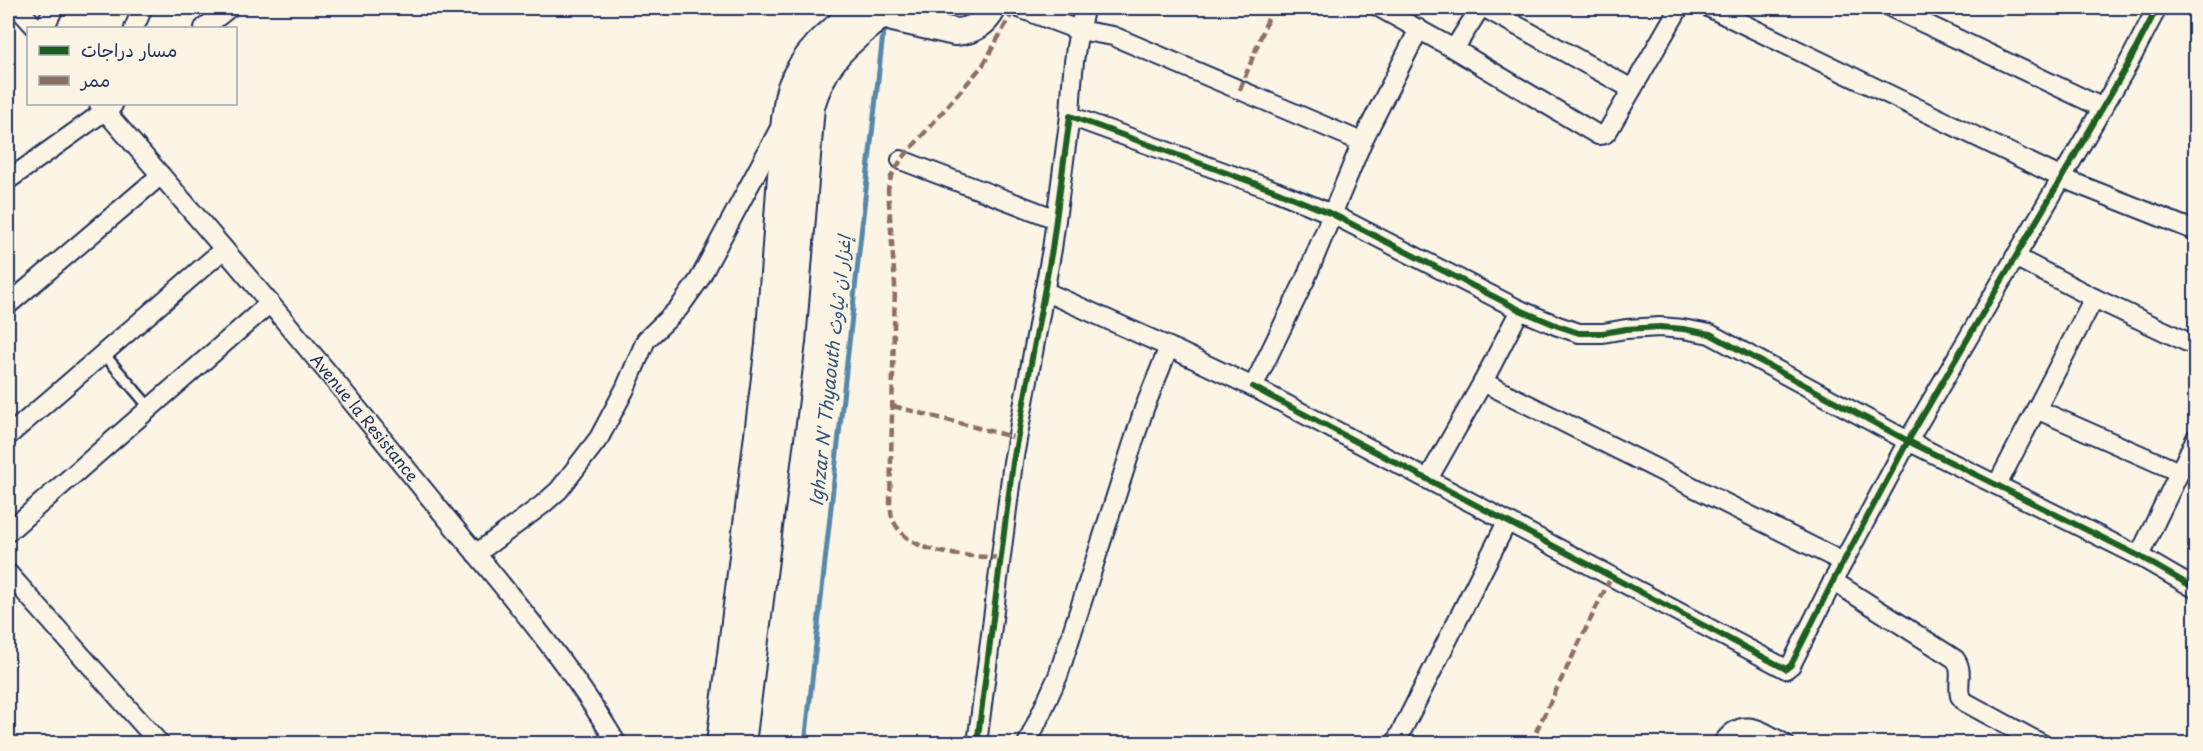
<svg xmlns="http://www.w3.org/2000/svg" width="2203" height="751" font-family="'Playpen Sans','Playpen Sans Arabic',sans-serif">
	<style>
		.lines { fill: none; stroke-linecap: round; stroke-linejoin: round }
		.stream { stroke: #5688ab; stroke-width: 5 }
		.lane-casing { stroke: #1b2f5e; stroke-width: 14 }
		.street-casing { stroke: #1b2f5e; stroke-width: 22 }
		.secondary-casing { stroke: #1b2f5e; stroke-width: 30 }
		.lane { stroke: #fcf5e5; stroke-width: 9 }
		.street { stroke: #fcf5e5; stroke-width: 18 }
		.secondary { stroke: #fcf5e5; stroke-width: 26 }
		.quiet { stroke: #8d6e63; stroke-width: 4.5; stroke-dasharray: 9 4.5; stroke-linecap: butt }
		.cycleway-casing { stroke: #fcf5e5; stroke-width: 10 }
		.cycleway { stroke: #1b5e20; stroke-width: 6 }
		.labels { text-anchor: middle; stroke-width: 4.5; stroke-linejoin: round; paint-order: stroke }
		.street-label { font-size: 16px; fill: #1b2f5e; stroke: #fcf5e5 }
		.water-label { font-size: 18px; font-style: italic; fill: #34547e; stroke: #fcf5e5 }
	</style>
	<rect width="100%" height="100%" fill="#fcf5e5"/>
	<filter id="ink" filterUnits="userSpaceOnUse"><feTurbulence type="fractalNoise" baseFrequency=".0167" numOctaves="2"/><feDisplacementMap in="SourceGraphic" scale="12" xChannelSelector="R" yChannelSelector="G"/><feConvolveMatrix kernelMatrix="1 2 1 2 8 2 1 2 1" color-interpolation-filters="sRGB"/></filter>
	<g filter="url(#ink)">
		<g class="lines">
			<!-- stream -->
			<path class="stream" d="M805,744l78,-710 8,-11"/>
			<!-- lane casing -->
			<g class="lane-casing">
				<path id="lane" d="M103,353l47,55"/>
			</g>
			<!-- street casing -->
			<g class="street-casing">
				<g id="street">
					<path d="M18,8l18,20"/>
					<path d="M1019,8l59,22 35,6 249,106 -57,138 -52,107 -84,-40 -25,62 -86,267 -31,68"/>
					<path d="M1380,8l74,41 144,86 7,-1 4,-5 70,-121"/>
					<path d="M1485,8l147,81"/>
					<path d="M1710,8l352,170 134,53"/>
					<path d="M1892,8l211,100"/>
					<path d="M44,28l10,-20"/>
					<path d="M134,28l9,-20"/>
					<path d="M204,28l25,-20"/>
					<path d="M1454,49l26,-41"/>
					<path id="s1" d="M99,104c113,129 224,261 332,395 64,79 134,157 186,245"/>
					<path d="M1070,116c2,-38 4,-73 15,-108"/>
					<path d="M1362,142l57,-113"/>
					<path d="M901,160l155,59"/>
					<path d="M8,180l105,-75"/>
					<path d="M2015,257l79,41 102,48"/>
					<path d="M1044,291l125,56"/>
					<path d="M8,305l153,-130"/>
					<path d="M1483,382l360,180"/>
					<path d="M1253,387l533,282 5,-4 42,-84 75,-140 219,-375 30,-58"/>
					<path d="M2036,409l143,63"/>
					<path d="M8,436l216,-187"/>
					<path d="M1428,479l55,-97 37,-72"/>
					<path d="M1997,485l97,-187"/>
					<path d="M8,532l262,-229"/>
					<path d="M476,554l66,-49 17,-15 40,-52 26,-49 21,-49 33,-32 20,-28 82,-154"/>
					<path d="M2139,556l57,-118"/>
					<path d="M8,573l152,171"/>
					<path d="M1833,581l122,78c9,12 2,24 5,37l5,6 77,42"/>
					<path d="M977,744l36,-282 39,-213 18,-133 206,75 56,23 188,96 38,16 21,7h24l23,-4 34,-2 23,2 27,5 198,107 231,115 57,33"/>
					<path d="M1395,744l112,-222"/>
					<path d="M1722,744c20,-29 38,-14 63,0"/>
				</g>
			</g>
			<!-- secondary casing -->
			<g class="secondary-casing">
				<path id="secondary" d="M881,8l12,10 62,14c18,-1 30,-8 38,-24
					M720,744l49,-399 16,-226c2,-10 2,-22 6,-32 13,-35 41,-56 69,-79
					M742,744l50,-402 19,-236c15,-50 36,-62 74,-94"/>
			</g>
			<!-- lane -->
			<use href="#lane" class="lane"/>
			<!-- street -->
			<use href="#street" class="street"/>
			<!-- secondary -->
			<use href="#secondary" class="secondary"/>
			<!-- quiet -->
			<path class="quiet" d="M1240,90l32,-82
				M893,406l124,32
				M1000,558c-33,-3 -88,-1 -106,-36 -3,-5 -3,-12 -4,-18l5,-219 -7,-96 3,-12 10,-17 82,-95 32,-57
				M1530,744l81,-167"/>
			<!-- cycleway casing -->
			<g class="cycleway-casing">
				<path id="cycleway" d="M1253,387l533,282 5,-4 42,-84 75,-140 219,-375 30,-58
					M977,744l36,-282 39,-213 18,-133 206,75 56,23 188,96 38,16 21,7h24l23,-4 34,-2 23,2 27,5 198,107 231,115 57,33"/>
			</g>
			<!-- cycleway -->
			<use href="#cycleway" class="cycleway"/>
		</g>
	</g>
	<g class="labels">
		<!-- street labels -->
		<g class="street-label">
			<text dy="6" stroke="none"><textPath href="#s1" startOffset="411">Avenue la Resistance</textPath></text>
		</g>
		<!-- water labels -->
		<g class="water-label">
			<text transform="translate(831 371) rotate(-84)" y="6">Ighzar N' Thyaouth إغزار ان ثياوث</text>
		</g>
	</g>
	<!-- margin -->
	<rect width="2203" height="751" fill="none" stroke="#fcf5e5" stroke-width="30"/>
	<rect x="15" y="15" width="2173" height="721" fill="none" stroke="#1b2f5e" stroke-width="2" filter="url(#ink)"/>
	<!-- legend -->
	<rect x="27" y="27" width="210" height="78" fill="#fcf5e5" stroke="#a2a6af" stroke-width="1.5"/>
	<rect x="39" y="46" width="30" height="9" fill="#1b5e20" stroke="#a2a6af" stroke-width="1.5"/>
	<text x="81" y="57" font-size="18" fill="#1b2f5e">مسار دراجات</text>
	<rect x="39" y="76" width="30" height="9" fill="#8d6e63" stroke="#a2a6af" stroke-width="1.5"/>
	<text x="81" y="87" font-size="18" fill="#1b2f5e">ممر</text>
</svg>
